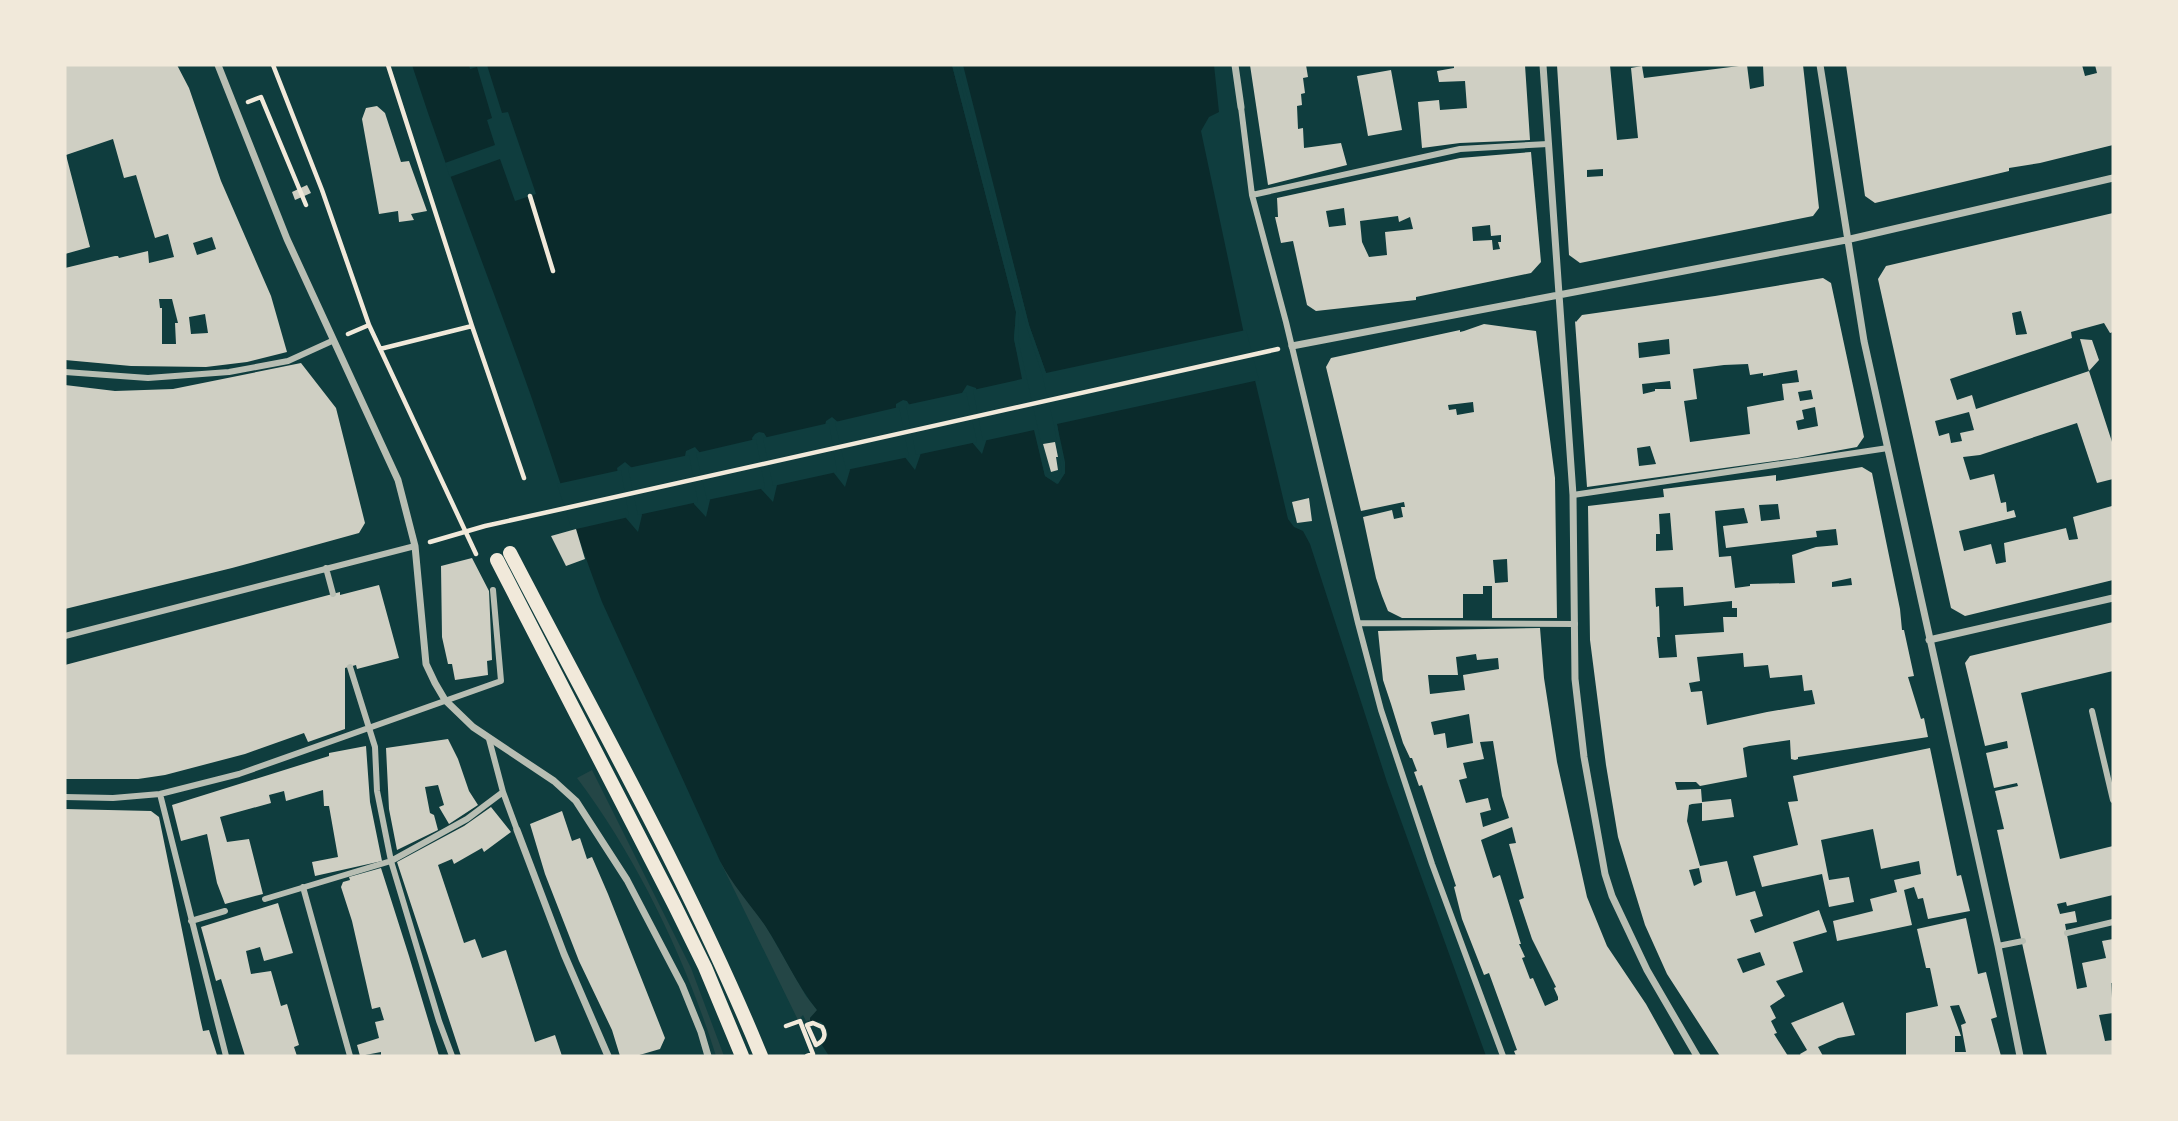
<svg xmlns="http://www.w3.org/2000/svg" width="2178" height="1121" font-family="'Varela Round',sans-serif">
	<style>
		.green { fill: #244646 }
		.water { fill: #0a2a2b; fill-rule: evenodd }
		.pier { fill: #0f3d3e }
		.building { fill: #cfcfc3; fill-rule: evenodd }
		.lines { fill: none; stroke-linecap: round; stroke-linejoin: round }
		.path { stroke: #f1e9da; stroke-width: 4.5 }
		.pedestrian { stroke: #b8beb3; stroke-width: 6 }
		.minor { stroke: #b8beb3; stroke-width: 7 }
		.secondary { stroke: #f1e9da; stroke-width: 14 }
	</style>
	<rect width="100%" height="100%" fill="#0f3d3e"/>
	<!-- green -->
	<path class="green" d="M592,770l99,198 33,88h-8c-30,-96 -78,-197 -139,-278z
		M720,861l47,67 39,68 12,15 -8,7v2l-4,1 -3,-6 -5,5z"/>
	<!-- water -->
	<path class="water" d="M412,65h540l64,247 -2,27 31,137 12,8 8,-11v-11l-19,-89 -17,-48 -67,-260h252l5,47 -10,5 -8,14 43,203 44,185 6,8 9,4 7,13 77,238 99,274h-657l-7,-11c8,-8 7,-16 -1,-23l-11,-1v-3l7,-8c-20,-25 -33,-55 -51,-83 -15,-22 -34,-42 -46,-66l-118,-259c-26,-68 -47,-137 -71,-206 -39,-111 -83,-220 -119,-331zM967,385l9,3 11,50 -5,16 -11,-13 -9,-48zM903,400l4,1 3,5 11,47 -6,17 -11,-14 -8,-47v-5zM832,417l7,6 11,47 -5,17 -11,-14 -9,-47 1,-5zM759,432l5,1 3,5 10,47 -4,17 -12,-13 -9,-51 3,-4zM695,447l5,6 10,47 -4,17 -12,-13 -9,-48 1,-5zM625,462l7,6 10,47 -4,17 -12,-14 -9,-50z"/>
	<!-- pier -->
	<path class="pier" d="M469,65h18l15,48 6,-1 28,82 -21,7 -15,-42 -50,18 -5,-14 50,-18 -8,-25 5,-2 -15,-51 -7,2z
		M952,65h4l63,246 -1,28 30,135 9,5 5,-7 -8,-47 -12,-51 -16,-49 -67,-260h4l66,260 17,48 200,-43 13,50 -202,44 8,49 -7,11 -13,-8 -11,-46 -51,11 -10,-51 49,-11 -8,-40 2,-27z
		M966,392l11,50 -61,13 -10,-50z
		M899,407l10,50 -63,13 -11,-48z
		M829,423l8,49 -64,14 -10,-48z
		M756,439l9,49 -58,12 -11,-47z
		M689,455l9,47 -60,13 -10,-47z
		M621,470l8,47 -57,13 -15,-46z"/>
	<!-- building -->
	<path class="building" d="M65,65h112l12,23 32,93 50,115 16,56 -40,10 -41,5 -75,-1 -66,-6v-92l50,-12h3l1,2 29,-7 1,12 25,-6 -6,-23 -13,4 -19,-63 -12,3 -11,-39 -47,16 24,92 -25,7zM212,237l4,12 -19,6 -4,-12zM159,299h13l6,24h-3l1,21h-14v-36h-2zM205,314l3,19 -17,1 -2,-17z
		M1250,65h56l2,12 -5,1 2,15 -4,1 1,11 -5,1 1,23 5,-1 1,20 37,-5 6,22 -79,20z
		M1454,65h71l5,75 -70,3 -38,5 -4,-46 21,-2 1,10 27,-2 -2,-27 -26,1 -2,-11 17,-3z
		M1557,65h53l7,75 21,-2 -7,-70 11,-2 2,12 103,-13 3,24 14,-3 -1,-21h40l16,143 -6,8 -233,47 -11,-8zM1603,169v7l-16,1v-7z
		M1846,65h236l3,11 12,-3 -2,-8h18v80l-73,18 -31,5v3l-134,32 -10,-7z
		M1391,70l11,60 -34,6 -11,-60z
		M377,106l8,7 16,49 8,-1 18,50 -16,3 3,6 -15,2 -1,-11 -19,3 -17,-95 4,-11z
		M1531,152l10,110 -10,11 -115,24v3l-100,11 -9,-6 -14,-64 -12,2 -6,-26h3l-1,-19 183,-40zM1344,208l2,17 -17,2 -3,-16zM1398,216l1,6 11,-5 3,12 -28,3 2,23 -18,2 -7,-15 -2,-21zM1490,225l1,11 10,-1v7h-3l2,7 -7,1 -1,-10 -19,1 -1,-14z
		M307,185l4,8 -16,7 -3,-8z
		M2113,213v119l-3,1 -6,-10 -33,9 1,6 -122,41 7,21 15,-5 4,14 113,-38 24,74v34l-16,4 -20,-60 -97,32 -17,2 7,23 24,-6 7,29 5,-1 1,10 7,-2 2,7 -57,14 5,20 27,-7 5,20 10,-2 -2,-19 62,-15 3,12 9,-1 -5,-22 39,-11 1,74 -148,36 -14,-8 -73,-329 8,-13zM2021,311l6,23 -11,1 -4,-22zM1969,412l5,18 -14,3 2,8 -11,2 -2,-10 -10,3 -4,-15z
		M1823,278l8,5 33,154 -7,10 -60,11 -210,29 -12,-166 1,1 6,-7 133,-19zM1669,339l1,15 -31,4 -1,-15zM1748,364l2,11 13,-2v3l34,-6 2,12 -17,2 2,16 -37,7 3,27 -60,8 -6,-41 13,-2 -4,-30 31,-4zM1670,381l1,8h-16v2l-12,3 -1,-10zM1811,390l2,9 -13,2 -2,-9zM1815,407l3,19 -20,4 -2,-9 8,-2 -2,-9zM1650,446l6,18 -17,2 -2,-18z
		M1484,324l52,7 19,147 2,140h-65v-32h-9v8h-20v24h-61l-14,-7 -6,-15 -6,-18 -13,-61 29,-7 2,9 9,-2 -2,-10h4l-1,-5 -43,9 -35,-144 5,-9 129,-28v2l4,-1zM1473,402l1,10 -17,3 -1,-6 -7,1 -1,-5zM1507,559l1,23 -13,1 -2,-23z
		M2080,339l12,1 7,20 -10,11z
		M301,363l35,45 29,115 -6,10 -127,35 -167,41v-224l50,6 58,-2z
		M1055,442l3,15h-2l2,13 -7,2 -8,-28z
		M1862,467l10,6 28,136 2,21h2l10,46 -6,1 13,42 3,-1 4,19 -130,20v2l-3,1 -4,-1 -1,-19 -41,6 -6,2 4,29 -47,9 -4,-4h-21l2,8 24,-1 1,13 29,-3 3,18 -32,4v-18l-10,1 -3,1 -2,16 13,45 27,-5 9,35 19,-5 8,25 -13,4 5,13 64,-23 8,22 -34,10 10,30 -27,9 9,15 -15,10 6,12 -5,3 6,12 -3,1 14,22h-68l-53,-82 -22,-49 -27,-88 -12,-72 -16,-125 -2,-134 76,-9 -1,-8 113,-14v6zM1778,504l2,15 -19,2 -2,-16zM1744,508l4,15 -25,3 3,22 91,-11 -1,-6 20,-2 2,16 -22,2 -24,8 3,28 -45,1v2l-15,2 -4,-32 -12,1 -4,-46zM1670,513l3,37 -17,1v-17h4l-1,-20zM1851,578l1,7 -20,2v-5zM1683,587l1,19 48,-5v7h5v9h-14l1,15 -49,3 2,22 -18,1 -2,-21h3l-1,-31 -3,1 -1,-19zM1743,653l1,14 24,-2 2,13 32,-3 2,16 8,-1 3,14 -48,8 -60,13 -5,-34 -11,1 -2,-9 11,-2 -3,-24zM1699,868l3,14 -8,4 -5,-16zM1760,952l5,13 -22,8 -6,-14z
		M1309,498l3,23 -15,2 -5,-21z
		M576,529l9,30 -19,7 -15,-30z
		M472,558l17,33 3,69 -5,1 1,14 -33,5 -3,-16h-4l-6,-27 -1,-71z
		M379,585l20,73 -42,11 -1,-4 -11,3v61l-37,13 -4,-9 -59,21 -80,21 -27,4h-73v-114l275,-73v3z
		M2113,622v49l-92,22 39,166 53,-13v49l-46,11 -1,-4 -9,2 3,10 15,-3 2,11 -12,2 12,65 10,-2 -5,-24 24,-5 -4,-17 11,-2v44h-2l2,30 -14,2 6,26 8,-1v16h-66l-50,-226 7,-1 -9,-38 23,-5 -1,-3 -23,5 -8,-35 22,-5 -1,-7 -22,5 -20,-83 5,-7z
		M1540,628l4,50 13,84 30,135 20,49 39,58 29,52h-159l-2,-5 3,-1 -28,-77 -5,2 -22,-56 -8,-32 2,-1 -34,-101 -3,1 -5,-14 3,-1 -5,-13h-2l-7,-15 -12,-39 -8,-24 -5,-49zM1476,654l1,6 21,-2 1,11 -36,6 2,15 -35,4 -2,-19h30l-2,-18zM1469,714l4,29 -26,5 -2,-15 -11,2 -3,-13zM1493,741l9,55 7,22 -26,9 -3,-14 11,-3 -3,-12 -22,5 -7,-23 8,-2 -4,-15 21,-4 -4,-17zM1512,827l4,16 -7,1 15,54 -5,2 13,39 24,48 -2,1 4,9v3l-13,6 -12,-28 -3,1 -8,-21 3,-1 -6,-13h2l-21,-69 -7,3 -12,-38z
		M448,739l10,20 11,32 9,14 -29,19 -10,-17 5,-2 -6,-20 -13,2 5,26 4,2 4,15 -41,20 -8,-41 -3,-61z
		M366,746l4,56 12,59 -67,15 -3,-14 26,-5 -9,-51h-5l-1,-16 -37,11 -2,-10 -15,4 2,8 -51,14 7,25 22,-3 14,55 -38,10 -8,-21 -10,-49 -26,7 -9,-36 157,-49v-3z
		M1930,748l27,128 4,-1 9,36 -42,8 -5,-21 -5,1 -4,-12 -10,3 8,35 -75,16 -4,-20 40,-10 -3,-12 27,-7 -3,-12 27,-6 -2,-13 -38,8 -8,-40 -52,11 8,40 20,-3 5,25 -25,5 -7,-33 -60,13 -9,-31 45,-11 -10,-43 10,-1 -5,-25z
		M491,807l20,25 -27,20 -2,-4 -28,16 -2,-5 -14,6 26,78 11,-4 7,19 24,-8 29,92 20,-7 7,21h-101l-64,-194 67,-36z
		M65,809l86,2 8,6 41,201 3,13 6,-1 8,25 -152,1z
		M562,811l10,30 8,-3 7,21 5,-2 16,37 57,144 -5,11 -24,7h-16l-8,-26 -33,-69 -34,-87 -15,-50z
		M381,868l28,88 30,100h-58v-4l-21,4 -3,-11 22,-7 -4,-16 9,-2 -4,-13 -8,2 -20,-88 -11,-34 2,-5 7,-2 -1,-3z
		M278,903l15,50 -29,8 -4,-14 -14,4 5,23 20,-3 10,35 6,-2 12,41 -5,2 3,9h-52l-24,-77 -5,2 -15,-54z
		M1966,918l12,56 8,-2 11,45 -6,2 10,37h-95v-43l32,-7 -8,-38h-4l-9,-39zM1959,1005l7,18 -5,2 5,27h-11v-16h6l-11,-30z
		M1843,1002l12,33 -17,3 -20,9 5,9h-22l-1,-2 7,-4 -16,-27z"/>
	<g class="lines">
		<!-- path -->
		<path class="path" d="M273,65l49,125 47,135 107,229
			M388,65l84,261 52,152
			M248,102l13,-5 45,108
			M530,196l23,75
			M348,334l21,-9
			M380,349l92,-23
			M430,542l55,-16 81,-18 712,-159
			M813,1023l9,4c5,8 2,14 -6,18l-9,-20z
			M786,1026l14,-5 13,33 -6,2"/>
		<!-- pedestrian -->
		<path class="pedestrian" d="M1241,107l11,88 34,127 72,301 23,87 51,154 71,192
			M1252,195l208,-46 88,-5
			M65,372l83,6 81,-6 59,-11 44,-20
			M1573,495l315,-47
			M326,568l7,26
			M1358,623l217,1
			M65,636l350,-90
			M350,667l25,80 2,44 14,70 48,160 13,35
			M2092,711l21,89
			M489,739l14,53 14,38
			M160,794l66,262
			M65,797l48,1 47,-4 79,-20 262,-93 -8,-91
			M303,887l47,169
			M265,899l126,-38 76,-42 36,-27
			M191,921l34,-10
			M2067,933l46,-11
			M1998,946l25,-5"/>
		<!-- minor -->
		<path class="minor" d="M218,65l69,174 111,241 17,66 11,118 9,19 10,17 28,27 81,54 22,20 51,79 55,105 19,47 7,24
			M1235,65l6,42
			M1543,65l30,430 2,184 9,78 21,117 7,22 35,74 50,86
			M1820,65l44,276 134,605 22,110
			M1292,346l554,-106 267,-62
			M1929,640l184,-42
			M517,830l47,124 44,102"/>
		<!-- secondary -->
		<path class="secondary" d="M510,553c86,166 180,330 251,503
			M497,560l177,344 31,63 37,89"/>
	</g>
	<!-- border -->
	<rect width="2178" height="1121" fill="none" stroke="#f1e9da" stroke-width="133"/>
</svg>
